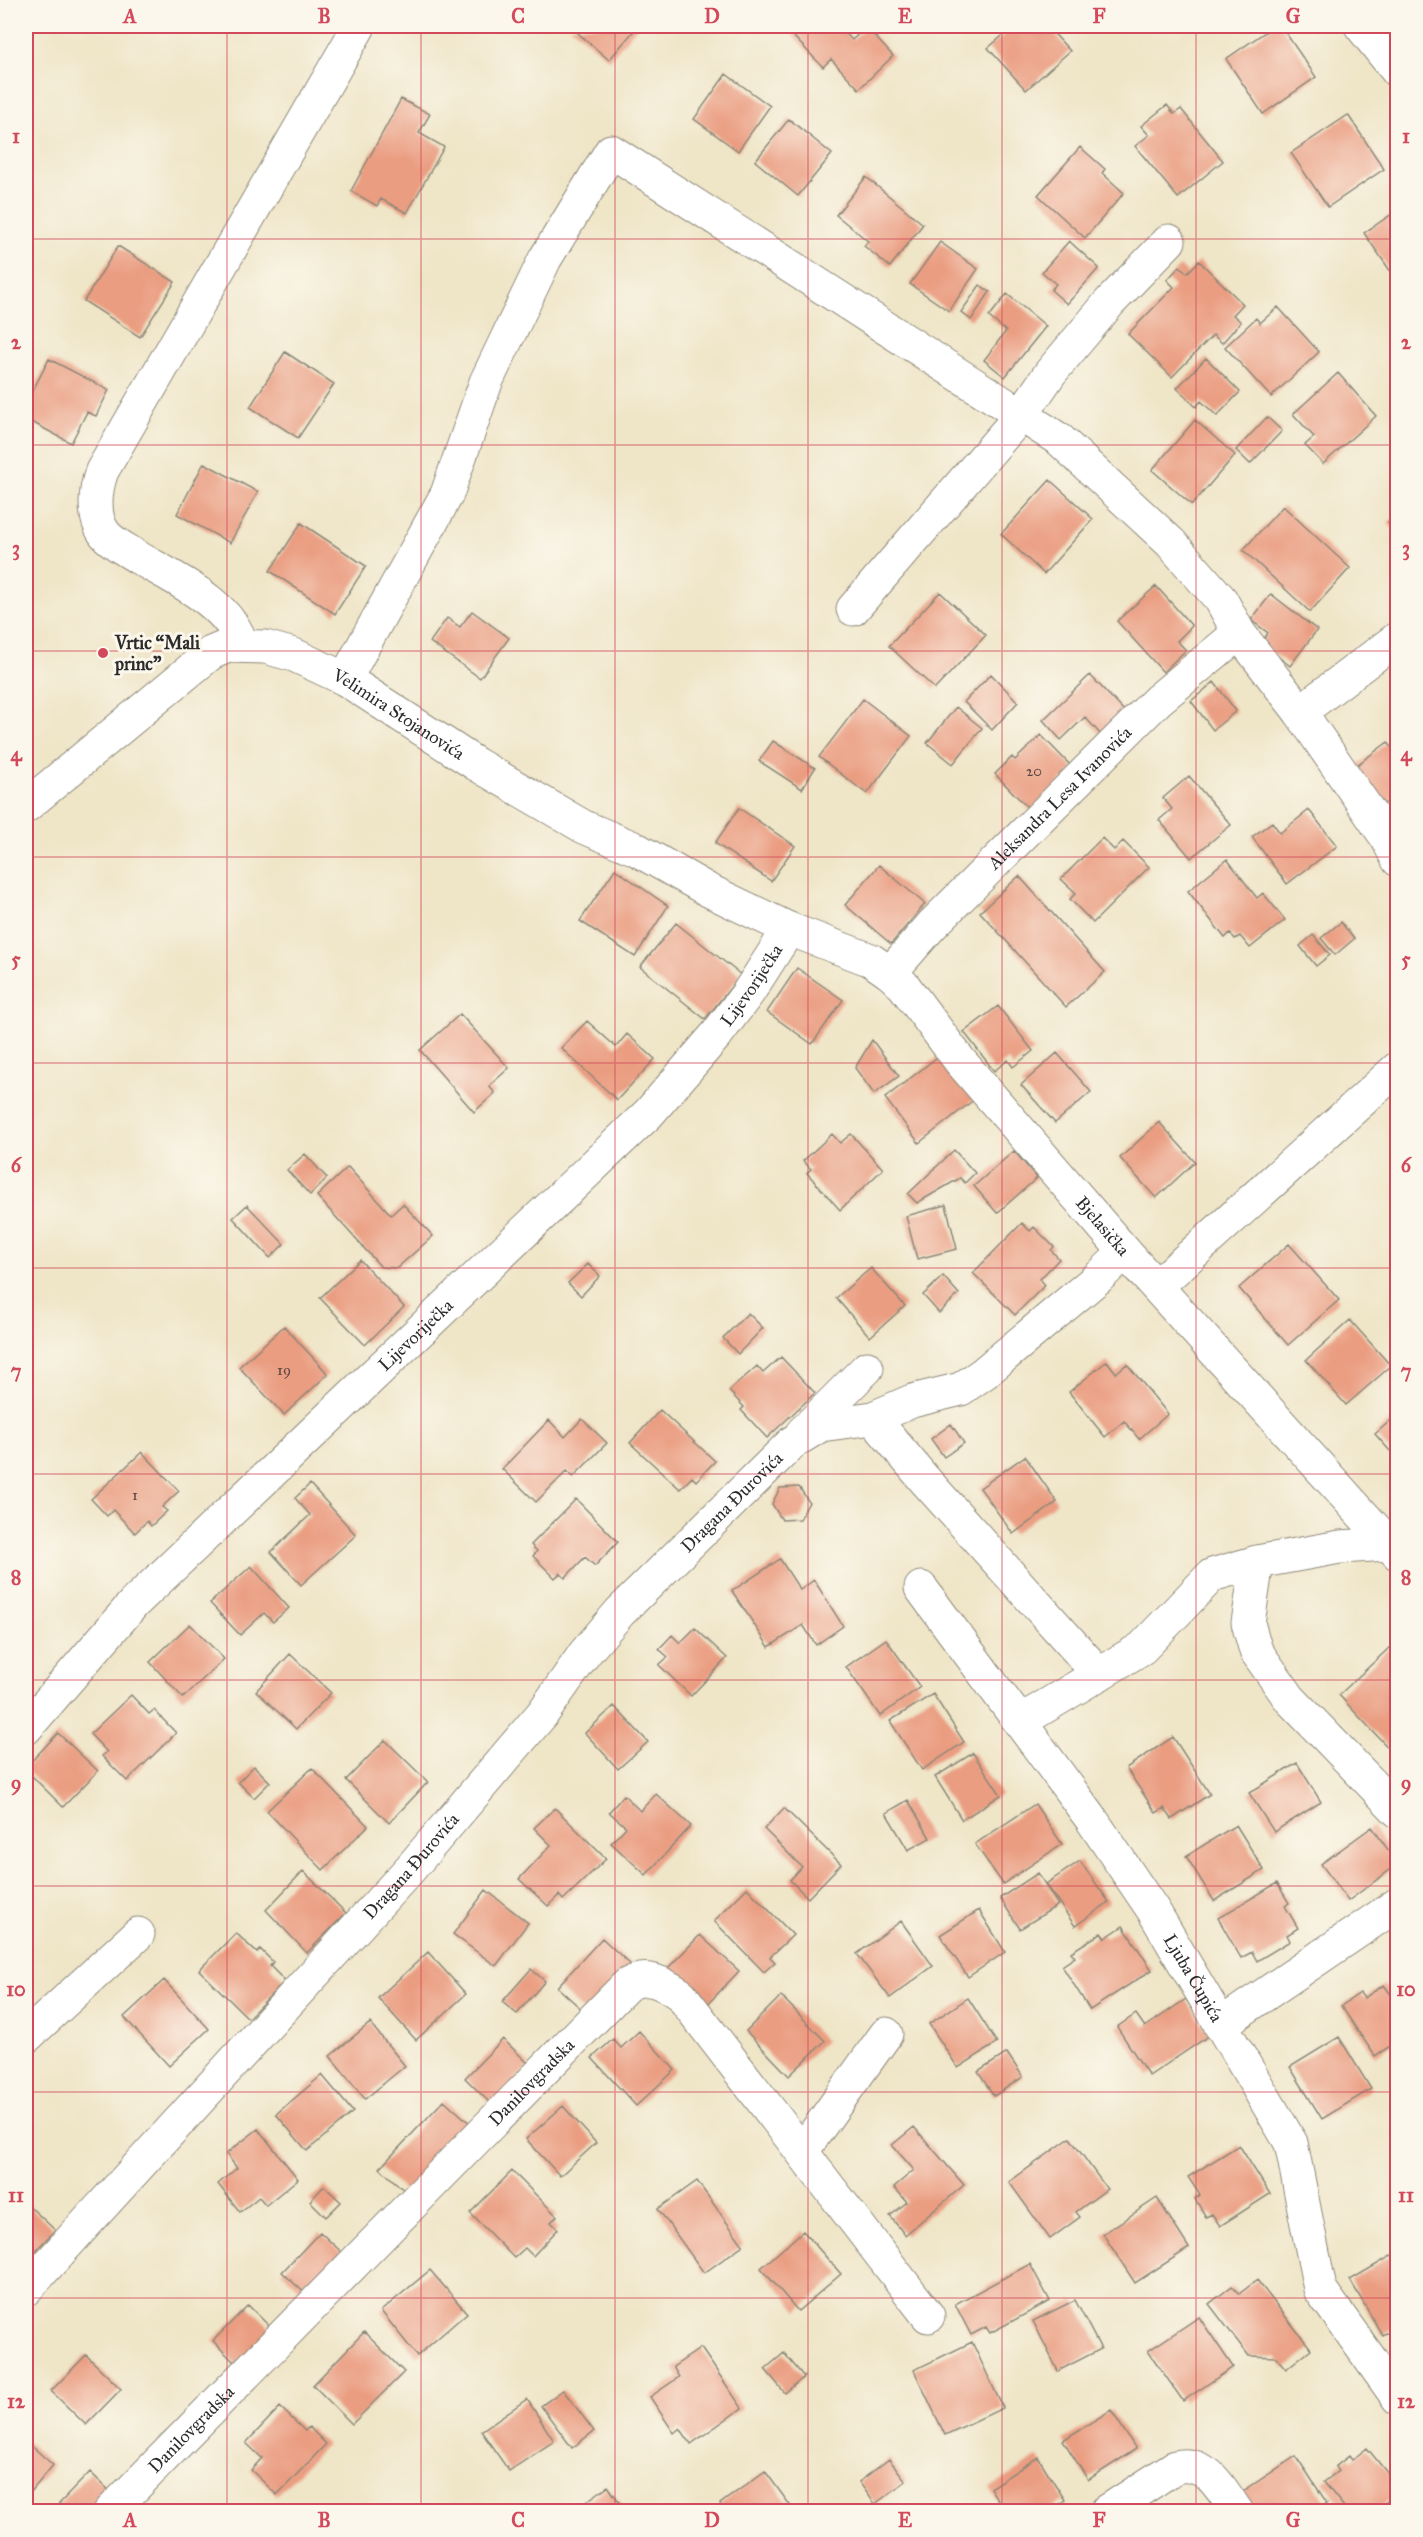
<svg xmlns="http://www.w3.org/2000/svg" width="1423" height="2537" font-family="'IM FELL Great Primer',serif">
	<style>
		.building { fill: #ea9d81 }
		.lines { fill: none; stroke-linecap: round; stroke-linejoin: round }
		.minor-casing { stroke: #8d8879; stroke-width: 35 }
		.minor { stroke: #fff; stroke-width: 33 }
		.grid { fill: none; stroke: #d1495b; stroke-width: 1.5; stroke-opacity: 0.55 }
		.poi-dot { fill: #d1495b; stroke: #fbf7ec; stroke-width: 2 }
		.labels { text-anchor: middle; stroke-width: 6; stroke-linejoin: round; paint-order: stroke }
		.number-label { font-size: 15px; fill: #5b4840 }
		.poi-label { font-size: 18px; font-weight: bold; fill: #2b2b2b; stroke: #fbf7ec; text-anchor: start }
		.street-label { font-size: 18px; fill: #2b2b2b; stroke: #fbf7ec }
		.neatline { fill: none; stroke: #d1495b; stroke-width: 2 }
		.grid-label { font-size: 20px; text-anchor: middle; font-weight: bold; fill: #d1495b }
	</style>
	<rect width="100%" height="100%" fill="#fbf7ec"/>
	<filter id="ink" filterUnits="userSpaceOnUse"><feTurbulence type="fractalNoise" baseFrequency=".0167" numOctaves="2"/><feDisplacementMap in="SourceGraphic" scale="12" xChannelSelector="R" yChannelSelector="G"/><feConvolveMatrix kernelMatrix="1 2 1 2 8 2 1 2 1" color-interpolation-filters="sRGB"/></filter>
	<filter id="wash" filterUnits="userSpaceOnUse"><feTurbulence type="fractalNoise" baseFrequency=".008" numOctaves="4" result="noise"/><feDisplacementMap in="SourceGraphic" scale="24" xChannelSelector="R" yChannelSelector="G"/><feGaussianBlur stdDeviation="1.35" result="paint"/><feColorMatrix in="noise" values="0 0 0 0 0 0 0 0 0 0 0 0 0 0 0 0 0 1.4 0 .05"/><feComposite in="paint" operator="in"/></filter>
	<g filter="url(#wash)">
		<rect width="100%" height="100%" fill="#efe5c7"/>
		<g id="blocks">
			<!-- building -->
			<path class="building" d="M570,26h68l-29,34z
				M803,26h36l13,14 14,-13 27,29 -34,33 -28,-30 -8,8 -31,-32z
				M1014,26h33l23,25 -44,39 -38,-42z
				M1274,26h7l35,51 -53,37 -37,-55z
				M726,74l44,32 -32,45 -44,-32z
				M401,99l29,15 -11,19 25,14 -37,66 -26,-14 -4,7 -26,-15z
				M1167,105l7,9 7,-5 42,52 -45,37 -43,-52 14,-11 -8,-9z
				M1348,115l36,54 -56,38 -37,-54z
				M789,119l43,35 -34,42 -43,-35z
				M1080,147l25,22 -3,4 22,20 -39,45 -47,-43z
				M866,177l57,47 -33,43 -26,-21 4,-5 -32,-26z
				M1398,210v72l-34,-49z
				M1069,241l30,27 -32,36 -16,-14 5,-6 -14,-12z
				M940,242l38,27 -29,42 -39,-27z
				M118,246l57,36 -35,55 -56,-36z
				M1199,261l44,43 -10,11 8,7 -19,21 -9,-8 -41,42 -44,-43 46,-47 -7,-7 13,-14 7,7z
				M980,285l10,7 -19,28 -10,-8z
				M1007,294l39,32 -41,51 -21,-17 22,-29 -17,-14z
				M1278,307l41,45 -48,45 -46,-50 31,-29 4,5z
				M285,352l49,32 -36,54 -48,-31z
				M1206,358l34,34 -23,24 -16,-15 -5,6 -19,-19z
				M49,359l60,31 -13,26 -9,-4 -16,31 -45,-24v-15z
				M1338,373l38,43 -53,48 -18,-19 9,-8 -21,-23z
				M1267,417l15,14 -32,33 -14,-14z
				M1195,420l40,35 -43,50 -40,-35z
				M204,463l54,29 -28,51 -53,-29z
				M1050,480l43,39 -49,55 -43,-40z
				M1283,506l67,62 -40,44 -67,-62z
				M1398,515v19l-10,-11z
				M301,523l65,43 -31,48 -65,-43z
				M1156,586l36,40 -15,15 9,9 -23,22 -46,-51z
				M940,592l46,43 -51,54 -46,-43z
				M1271,594l46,36 -27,36 -29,-23 7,-10 -17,-13z
				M472,611l37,27 -29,40 -50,-36 17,-24 13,9z
				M991,674l27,28 -26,28 -28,-28z
				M1090,675l36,38 -24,23 -17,-19 -24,23 -18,-20z
				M1214,682l22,29 -23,19 -22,-29z
				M863,699l48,37 -44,58 -48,-37z
				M956,707l26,21 -29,36 -26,-21z
				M1041,735l33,34 -43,42 -36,-37 17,-17 3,3z
				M773,741l42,27 -13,21 -43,-28z
				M1388,742l10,14v38l-17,12 -28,-38z
				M1189,776l42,49 -40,33 -32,-38 13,-11 -9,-11z
				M739,808l56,38 -24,35 -56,-38z
				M1309,810l28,36 -50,38 -35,-47 20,-15 8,11z
				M1102,838l12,12 9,-9 26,26 -56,56 -23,-24 6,-6 -15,-14z
				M1227,859l30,39 6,-5 22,27 -35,28 -10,-12 -5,3 -5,-6 -5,5 -37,-47z
				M879,865l46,39 -34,40 -46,-39z
				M615,869l53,37 -33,51 -55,-36z
				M1019,876l86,96 -39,35 -86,-95z
				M1341,922l13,17 -19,16 -14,-17z
				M676,923l65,52 -36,44 -65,-52z
				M1313,935l17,20 -14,11 -16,-20z
				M797,968l46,32 -31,44 -45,-32z
				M998,1006l35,45 -20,16 -5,-7 -14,11 -30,-39z
				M460,1014l49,54 -20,18 6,7 -21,19 -54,-62z
				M587,1021l29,26 11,-13 28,25 -38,41 -56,-52z
				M872,1040l27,36 -25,18 -19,-26z
				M1057,1053l34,39 -36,31 -34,-38z
				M940,1055l35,44 -56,44 -34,-45z
				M1159,1122l36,40 -39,36 -36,-40z
				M832,1134l8,9 11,-9 32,35 -43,41 -33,-37 4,-4 -8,-8z
				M954,1150l21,23 -10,10 -5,-5 -43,25 -9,-9z
				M1014,1151l23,27 -40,35 -23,-27z
				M305,1154l22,24 -17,17 -23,-25z
				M348,1167l43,48 12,-11 30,32 -36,32 -16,-1 -64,-71z
				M247,1205l37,39 -14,14 -37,-40z
				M946,1205l11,44 -40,10 -11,-43z
				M1022,1223l8,8 4,-4 20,20 -3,3 8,9 -19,20 5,6 -30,30 -42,-42z
				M26,1225l6,7 -6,6z
				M1289,1244l50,56 -51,45 -49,-57z
				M360,1260l44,47 -39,38 -45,-47z
				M588,1264l12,12 -19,20 -13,-13z
				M871,1268l34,38 -35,31 -34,-39z
				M943,1276l16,18 -20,19 -16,-18z
				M748,1313l15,15 -25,26 -15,-16z
				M1350,1320l41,46 -45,39 -40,-45z
				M284,1326l44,48 -44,41 -45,-48z
				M781,1357l34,36 -48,45 -26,-28 3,-3 -15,-16 28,-25 6,7z
				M1107,1361l9,12 11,-9 41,50 -29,25 -15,-18 -19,16 -36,-45z
				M660,1410l55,51 -19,20 -4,-4 -12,12 -50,-46z
				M1398,1414v46l-23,-26z
				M582,1419l25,24 -34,34 -6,-6 -31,31 -34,-33 47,-49 16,17z
				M951,1424l13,19 -20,14 -13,-18z
				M142,1452l37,39 -17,16 5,4 -16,15 -4,-5 -12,12 -22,-23 -6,6 -16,-17z
				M1025,1456l32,46 -44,32 -33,-46z
				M310,1484l46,51 -55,50 -30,-33 39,-37 -15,-17z
				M799,1487l10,15 -9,17 -18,1 -10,-16 8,-16z
				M576,1499l42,43 -23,24 -10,-9 -20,21 -5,-5 -5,5 -22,-22 4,-5 -6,-6z
				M780,1559l20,31 14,-10 29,46 -27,19 -13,-20 -34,22 -37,-56z
				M251,1566l38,42 -16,14 -9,-9 -24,22 -30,-32z
				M190,1624l34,35 -41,39 -33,-36z
				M695,1628l32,30 -36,38 -32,-31 9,-8 -9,-8 13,-14 8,8z
				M886,1639l34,48 -40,29 -34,-49z
				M1390,1647l8,8v98l-3,2 -56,-60z
				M290,1654l41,39 -35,36 -40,-38z
				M933,1694l31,48 -42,28 -32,-49z
				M131,1695l18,19 5,-4 22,23 -49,48 -25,-25 5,-4 -17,-18z
				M614,1706l34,36 -30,27 -33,-36z
				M58,1733l40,38 -35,36 -37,-37v-3z
				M1173,1737l37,57 -38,25 -8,-11 -8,5 -30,-45z
				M385,1740l43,42 -39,41 -43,-43z
				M973,1753l28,42 -39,25 -27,-43z
				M1297,1763l24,39 -47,30 -25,-39z
				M254,1766l16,16 -16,16 -16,-16z
				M312,1768l56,58 -45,44 -56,-59z
				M656,1794l35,32 -45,49 -35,-32 15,-16 -17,-15 15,-17 16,16z
				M908,1800l22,38 -22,12 -22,-37z
				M1035,1804l27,40 -59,40 -28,-40z
				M555,1808l51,51 -43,41 -4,-5 -11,11 -29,-27 32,-34 -17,-17z
				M784,1808l57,56 -33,34 -18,-18 12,-13 -38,-38z
				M1236,1825l28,45 -50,31 -28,-45z
				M1372,1827l26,37 -50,37 -27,-37z
				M1080,1861l29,41 -34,24 -29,-42z
				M303,1871l43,42 -39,40 -41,-43z
				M1038,1873l20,32 -38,24 -20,-31z
				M1277,1883l12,20 -4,3 13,22 -11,7 3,6 -33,20 -5,-9 -11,6 -23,-40z
				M747,1888l46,47 -23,22 5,5 -11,10 -50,-51z
				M486,1890l42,33 -32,43 -43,-32z
				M979,1910l26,42 -37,25 -28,-42z
				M901,1921l32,45 -43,32 -33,-44z
				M1123,1926l29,44 -62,40 -28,-44 13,-9 -4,-5 30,-19 4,5z
				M236,1933l21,20 3,-4 13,13 -3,4 15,15 -37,37 -49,-48z
				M700,1935l39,36 -33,35 -39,-37z
				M602,1938l29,27 -44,49 -30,-27z
				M428,1952l38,42 -50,46 -38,-42z
				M531,1969l14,12 -28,33 -15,-12z
				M164,1980l45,49 -40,37 -45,-49z
				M1384,1985l14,19v37l-23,15 -34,-50 19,-13 4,5z
				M781,1996l44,45 -36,35 -43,-45z
				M968,1998l29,45 -39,25 -29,-44z
				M1186,1999l24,36 -61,41 -32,-49 19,-13 9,13z
				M370,2023l35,43 -40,33 -35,-43z
				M639,2031l36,39 -39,36 -44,-48 21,-19 8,9z
				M1339,2037l32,52 -49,30 -32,-52z
				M503,2039l27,26 -38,40 -27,-27z
				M1007,2053l16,24 -29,19 -16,-24z
				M322,2075l31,37 -46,39 -31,-37z
				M444,2100l30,27 -65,68 -29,-27z
				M563,2106l33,37 -36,33 -34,-37z
				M914,2127l50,58 -59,50 -15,-19 17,-14 -13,-15 20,-17 -22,-25z
				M258,2129l40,50 -32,26 -7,-8 -19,15 -22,-28 19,-16 -11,-14z
				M1070,2138l37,51 -31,23 4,5 -30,22 -41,-57z
				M1239,2145l31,49 -50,32 -8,-12 -6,3 -11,-18 5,-4 -12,-18z
				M512,2171l45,45 -6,6 7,7 -25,27 -8,-8 -11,10 -44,-45z
				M697,2181l46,64 -39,28 -46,-64z
				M324,2186l17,16 -15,15 -16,-16z
				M1157,2198l32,50 -54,35 -32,-49z
				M26,2203l29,27 -29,31z
				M803,2231l38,43 -43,37 -37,-43z
				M320,2232l31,29 -38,40 -31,-29z
				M1396,2253l2,73 -16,9 -32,-55z
				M1030,2264l20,37 -60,32 -4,-6 -15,8 -16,-31z
				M430,2270l37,43 -50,43 -36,-45z
				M1257,2280l54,69 -25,20 -10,-12 -27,-1 -40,-52 23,-18 7,8z
				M1075,2300l26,49 -43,22 -25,-50z
				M248,2305l27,27 -35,36 -27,-27z
				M1199,2317l34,50 -50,34 -35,-50z
				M364,2332l40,40 -52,52 -39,-39z
				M972,2342l31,66 -58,27 -31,-65z
				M701,2348l41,60 -51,36 -11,-16 -6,5 -24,-36 29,-20 -6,-10z
				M784,2353l20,24 -19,16 -20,-24z
				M86,2355l35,34 -35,36 -35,-34z
				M563,2390l31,41 -22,17 -31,-42z
				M527,2399l27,42 -45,30 -28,-40z
				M280,2407l25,24 4,-4 17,17 -49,51 -26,-25 11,-12 -16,-15z
				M1111,2410l25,39 -48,31 -25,-40z
				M26,2441l27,24 -27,33z
				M1367,2448l31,38v6l-24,20h-26l-24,-30 14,-11 -3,-4 14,-11 3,4z
				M1296,2456l31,47 -13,9h-60l-12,-20z
				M1038,2457l27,43 -18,12h-42l-15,-24z
				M889,2459l17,22 -31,23 -16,-22z
				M765,2471l30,41h-69l-6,-8z
				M90,2472l26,25 -14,15h-44l-3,-4z
				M608,2486l18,26h-54z"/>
		</g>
	</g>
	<g filter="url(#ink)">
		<use href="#blocks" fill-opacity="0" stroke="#8d8879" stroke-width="1.5"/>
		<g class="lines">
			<!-- minor casing -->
			<g class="minor-casing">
				<g id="minor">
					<path d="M1361,26l37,46"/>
					<path d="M853,609l169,-195 29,-42 59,-70 59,-61"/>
					<path d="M242,646c-11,-42 -67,-67 -103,-88 -10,-7 -26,-14 -34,-24 -13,-17 -10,-44 -3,-63l256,-443"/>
					<path d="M345,679l102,-185 39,-112 59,-123 66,-108 449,289 111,103 50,57 18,33 61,79 87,126 11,22"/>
					<path d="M1300,712l98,-74"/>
					<path id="s1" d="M26,806l185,-153 17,-7 37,1 29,8 51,24 131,85 108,63 52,22 72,41 81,39 82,31 19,13 14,13 56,75 165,191 273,302"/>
					<path id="s2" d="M890,973l42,-48 226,-225 81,-67"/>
					<path d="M1157,1286l241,-218"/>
					<path d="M873,1418l51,61 175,195"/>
					<path d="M802,1433l65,-65"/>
					<path d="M1257,1562l-9,61 8,28 34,48 108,112"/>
					<path id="s3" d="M921,1588l169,229 63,93 138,233 29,146 78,109"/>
					<path d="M1021,1721l121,-73 70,-73 45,-13 83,-15 49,-3"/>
					<path id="s4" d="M26,1728l108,-125 515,-490 68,-79 31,-41 41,-64"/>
					<path d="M1220,2025l178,-121"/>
					<path d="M26,2037l112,-103"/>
					<path d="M803,2150l83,-116"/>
					<path id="s5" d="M26,2289l383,-419 134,-157 42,-60 35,-41 173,-170 28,-17 52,-7 39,-17 49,-12 23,-16 115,-96 26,-25"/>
					<path id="s6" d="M110,2512l517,-527c20,-12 36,-2 54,10l247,321"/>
					<path d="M1106,2512l69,-45c32,-8 46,22 62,45"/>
				</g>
			</g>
			<!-- minor -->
			<use href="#minor" class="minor"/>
		</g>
	</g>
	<!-- grid -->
	<path class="grid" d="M227,26v2486M421,26v2486M615,26v2486M808,26v2486M1002,26v2486M1196,26v2486M26,239h1372M26,445h1372M26,651h1372M26,857h1372M26,1063h1372M26,1268h1372M26,1474h1372M26,1680h1372M26,1886h1372M26,2092h1372M26,2298h1372"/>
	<!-- markers -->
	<circle class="poi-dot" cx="103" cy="653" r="6"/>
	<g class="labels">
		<!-- number labels -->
		<g class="number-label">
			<text x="1034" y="776">20</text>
			<text x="284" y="1375">19</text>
			<text x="135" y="1500">1</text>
		</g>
		<!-- poi labels -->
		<g class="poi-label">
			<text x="115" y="649">Vrtic “Mali<tspan x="115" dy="21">princ”</tspan></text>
		</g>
		<!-- street labels -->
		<g class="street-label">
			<text dy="6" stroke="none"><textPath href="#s1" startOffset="446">Velimira Stojanovića</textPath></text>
			<text dy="6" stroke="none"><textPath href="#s2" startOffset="244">Aleksandra Lesa Ivanovića</textPath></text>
			<text dy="6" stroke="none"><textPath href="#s4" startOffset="1040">Lijevoriječka</textPath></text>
			<text dy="6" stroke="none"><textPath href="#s1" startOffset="1334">Bjelasička</textPath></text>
			<text dy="6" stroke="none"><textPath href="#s4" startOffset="554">Lijevoriječka</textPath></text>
			<text dy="6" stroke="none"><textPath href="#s5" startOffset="1058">Dragana Đurovića</textPath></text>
			<text dy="6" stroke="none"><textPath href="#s5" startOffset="572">Dragana Đurovića</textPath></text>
			<text dy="6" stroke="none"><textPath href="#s3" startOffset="476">Ljuba Čupića</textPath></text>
			<text dy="6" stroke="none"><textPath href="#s6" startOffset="602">Danilovgradska</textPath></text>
			<text dy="6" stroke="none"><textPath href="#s6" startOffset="116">Danilovgradska</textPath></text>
		</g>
	</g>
	<!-- margin -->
	<rect width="1423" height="2537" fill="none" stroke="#fbf7ec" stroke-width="66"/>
	<rect x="33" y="33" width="1357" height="2471" class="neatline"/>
	<g class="grid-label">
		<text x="130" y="23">A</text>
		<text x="324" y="23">B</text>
		<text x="518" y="23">C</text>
		<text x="712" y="23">D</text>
		<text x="905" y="23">E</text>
		<text x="1099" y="23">F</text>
		<text x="1293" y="23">G</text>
		<text x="16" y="143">1</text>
		<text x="1406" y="143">1</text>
		<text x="16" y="349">2</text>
		<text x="1406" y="349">2</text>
		<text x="16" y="555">3</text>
		<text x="1406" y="555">3</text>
		<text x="16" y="761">4</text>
		<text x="1406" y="761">4</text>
		<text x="16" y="966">5</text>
		<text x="1406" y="966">5</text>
		<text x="16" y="1172">6</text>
		<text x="1406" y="1172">6</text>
		<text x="16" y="1378">7</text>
		<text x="1406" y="1378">7</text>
		<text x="16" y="1584">8</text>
		<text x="1406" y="1584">8</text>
		<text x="16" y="1790">9</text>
		<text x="1406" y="1790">9</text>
		<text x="16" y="1996">10</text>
		<text x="1406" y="1996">10</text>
		<text x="16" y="2202">11</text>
		<text x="1406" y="2202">11</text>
		<text x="16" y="2408">12</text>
		<text x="1406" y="2408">12</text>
		<text x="130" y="2527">A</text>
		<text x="324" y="2527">B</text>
		<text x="518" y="2527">C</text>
		<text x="712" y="2527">D</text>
		<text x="905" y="2527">E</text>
		<text x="1099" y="2527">F</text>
		<text x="1293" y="2527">G</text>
	</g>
</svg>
